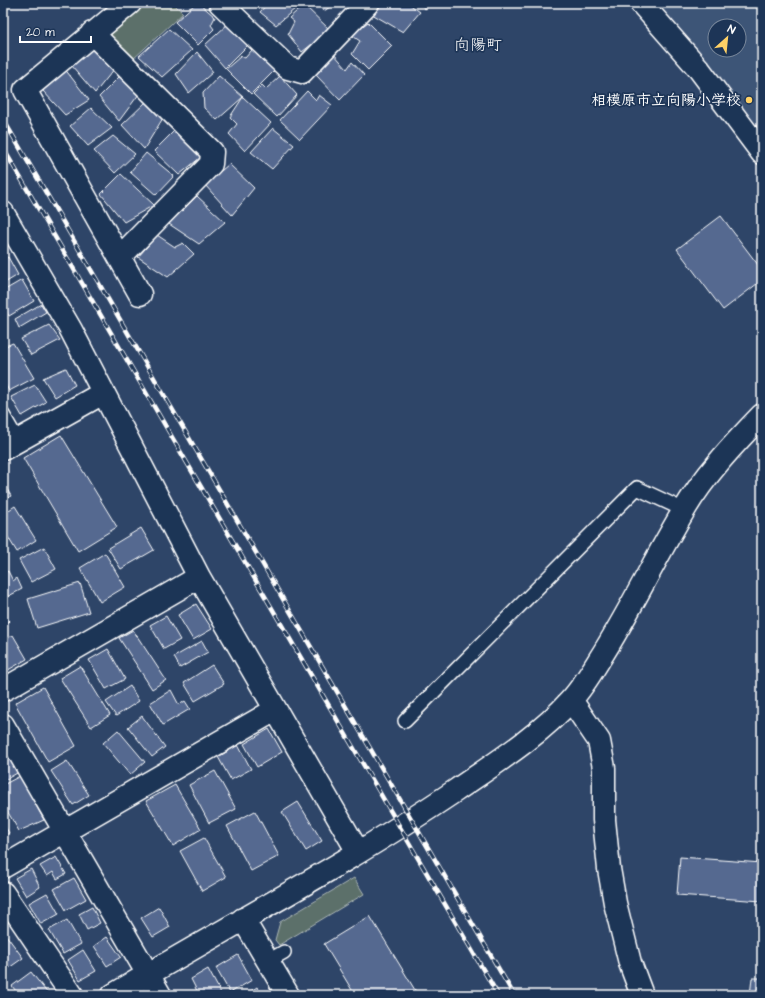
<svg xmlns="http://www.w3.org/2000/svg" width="765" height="998" font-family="'Architects Daughter','Klee One',sans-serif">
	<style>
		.built { fill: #3d5477; fill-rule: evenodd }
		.green { fill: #5b6f6b; stroke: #adb7b5 }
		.building { fill: #546990; stroke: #fff }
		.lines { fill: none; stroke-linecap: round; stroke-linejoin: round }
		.service-casing { stroke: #fff; stroke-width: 16 }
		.minor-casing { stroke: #fff; stroke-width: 25 }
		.tertiary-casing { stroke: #fff; stroke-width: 25 }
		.service { stroke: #1d3557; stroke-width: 13 }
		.minor { stroke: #1d3557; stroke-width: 22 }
		.tertiary { stroke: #1d3557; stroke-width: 22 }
		.rail-casing { stroke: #fff; stroke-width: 4.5 }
		.rail { stroke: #1d3557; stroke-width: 3; stroke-dasharray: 9; stroke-linecap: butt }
		.poi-dot { fill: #ffd166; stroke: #1d3557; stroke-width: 1.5 }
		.labels { text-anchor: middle; stroke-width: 3.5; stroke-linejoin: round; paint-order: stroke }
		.poi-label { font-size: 15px; font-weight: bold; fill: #fff; stroke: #1d3557; text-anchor: end }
		.neighbourhood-label { font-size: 16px; fill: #fff; stroke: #1d3557 }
	</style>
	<rect width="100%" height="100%" fill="#2e4568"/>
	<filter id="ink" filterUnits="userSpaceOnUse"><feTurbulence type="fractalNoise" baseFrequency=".025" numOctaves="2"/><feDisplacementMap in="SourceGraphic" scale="8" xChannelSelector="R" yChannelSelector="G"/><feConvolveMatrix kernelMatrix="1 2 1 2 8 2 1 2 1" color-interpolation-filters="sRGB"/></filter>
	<g filter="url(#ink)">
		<!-- built -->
		<path class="built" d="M656,3h106v133l-54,-72zM715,26h24v24h-24z"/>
		<!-- green -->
		<path class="green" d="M140,3h33l10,10 -51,47 -23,-23v-8z
			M354,878l10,16 -85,51 -4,-5 5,-18z"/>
		<!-- building -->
		<path class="building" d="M196,3h3l16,14 -4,8 3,4 -16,16 -23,-23z
			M268,3h34l-26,22 -16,-13z
			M319,3h17l-12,8z
			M336,3h11l-6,5z
			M384,3h24l12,9 -17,20 -31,-18z
			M420,3h12l-7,6z
			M304,5l26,25 -28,22 -14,-18 6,-12 -5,-4z
			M368,22l24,24 -24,24 -16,-16 8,-13 -9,-6z
			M229,23l21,20 -25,25 -20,-23z
			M169,29l23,21 -30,27 -23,-21z
			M91,46l24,22 -20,25 -23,-27z
			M252,50l22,21 -23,23 -25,-25 15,-13 4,2z
			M197,52l16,20 -24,21 -13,-19z
			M334,54l13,15 5,-7 12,13 -24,25 -25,-26z
			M64,68l25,32 -24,15 -22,-24z
			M121,75l18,19 -20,27 -20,-24z
			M219,76l24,21 -26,23 -13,-12 -1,-15z
			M280,76l17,19 -20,22 -24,-23 9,-9 4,4z
			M307,91l9,9 3,-5 13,10 -32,34 -20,-19z
			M243,97l28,26 -26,28 -16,-17 8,-10 -7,-7z
			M147,101l16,17 -19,31 -22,-24z
			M91,108l21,20 -24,18 -18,-20z
			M273,128l21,17 -22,24 -21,-17z
			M174,131l27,26 -22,18 -25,-24z
			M113,136l22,18 -20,19 -21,-22z
			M146,153l28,23 -18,19 -26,-23z
			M229,164l25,24 -22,27 -27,-30z
			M121,174l33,31 -30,17 -23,-28z
			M197,196l28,26 -26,22 -30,-20z
			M721,216l41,54v10l-39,30 -46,-61z
			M157,235l18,12 8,-4 11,11 -26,23 -30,-20z
			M8,257l10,18 -15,9v-24z
			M22,280l12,21 -25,15 -6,-10v-15z
			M41,304l5,8 -27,16 -4,-9z
			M49,325l11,15 -29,15 -10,-16z
			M13,343l21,35 -25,13 -6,-11v-33z
			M66,368l9,17 -20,12 -12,-19z
			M35,385l11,17 -24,14 -11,-19z
			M61,435l56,92 -39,24 -55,-93z
			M3,482l8,14 -8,5z
			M15,506l21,34 -19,12 -14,-23v-15z
			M141,528l13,22 -33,19 -13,-21z
			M44,547l12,22 -25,13 -12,-22z
			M105,553l20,34 -25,15 -20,-34z
			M8,571l5,10 4,-3 5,11 -19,10v-25z
			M80,583l9,29 -52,16 -9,-29z
			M196,604l16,25 -19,11 -15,-25z
			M3,613l6,8 -6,4z
			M166,616l14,24 -16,9 -14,-24z
			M133,630l33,50 -14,9 -33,-51z
			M13,635l14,24 -24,14v-32z
			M202,641l6,11 -28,16 -6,-11z
			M108,649l17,30 -19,10 -17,-29z
			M212,665l12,19 -29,17 -11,-18z
			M80,666l30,49 -19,12 -31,-49z
			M130,686l9,15 -23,15 -10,-14z
			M43,687l33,59 -28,16 -33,-59z
			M171,690l8,15 6,-4 5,8 -27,16 -13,-22z
			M142,716l23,31 -13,10 -24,-30z
			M269,729l13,23 -25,15 -13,-23z
			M118,730l27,32 -15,13 -27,-32z
			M3,745l16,27 -16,9z
			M238,745l13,24 -20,11 -13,-23z
			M67,761l22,34 -16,10 -22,-34z
			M215,771l21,38 -27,14 -20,-38z
			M20,776l24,44 -25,11 -16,-27v-19z
			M175,785l26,44 -28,17 -27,-45z
			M298,802l24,39 -16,10 -24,-39z
			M255,811l24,45 -28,15 -24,-45z
			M3,823l6,10 -6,4z
			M204,838l22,39 -24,14 -22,-40z
			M56,857l10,17 -9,5 -4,-7 -6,4 -7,-10z
			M680,857l82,6v38l-85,-6z
			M31,869l9,18 -14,9 -11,-18z
			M74,878l12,21 -20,11 -12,-21z
			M47,893l12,21 -18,10 -12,-21z
			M92,907l8,16 -13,7 -8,-16z
			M159,907l11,20 -17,10 -12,-19z
			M370,916l48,79h-63l-31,-51z
			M67,920l14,24 -18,10 -14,-24z
			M6,935l17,23 -17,12 -3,-4v-29z
			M107,937l14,20 -14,9 -13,-20z
			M83,950l13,21 -16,9 -12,-20z
			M238,955l14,25 -22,13 -14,-25z
			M208,969l14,26h-23l-8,-16z
			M31,972l18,23h-30l-7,-9z
			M752,978h10v17h-12z
			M257,987l5,8h-17z"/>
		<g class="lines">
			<!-- service casing -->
			<g class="service-casing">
				<path id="service" d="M3,415l15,26
					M405,721l232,-233 47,22
					M268,961l16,-9"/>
			</g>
			<!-- minor casing -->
			<g class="minor-casing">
				<path id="minor" d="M130,3l-105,87 115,204
					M220,3l68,65 14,4 66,-69
					M641,3l58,66 63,84
					M92,33l120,119 -1,12 -91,93
					M3,213l68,117 128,247 159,275
					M3,449l100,-56
					M3,690l196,-113
					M3,725l157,270
					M3,867l272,-157
					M3,893l69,102
					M243,919l45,76"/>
			</g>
			<!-- tertiary casing -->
			<g class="tertiary-casing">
				<path id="tertiary" d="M571,700l28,41 5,27v52l5,49 6,34 15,60 12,32
					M113,995c114,-68 232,-130 342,-204 39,-27 84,-55 116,-91 11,-12 20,-27 28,-40 31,-48 55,-100 84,-148 21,-36 50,-67 79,-97"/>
			</g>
			<!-- service -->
			<use href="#service" class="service"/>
			<!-- minor -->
			<use href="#minor" class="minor"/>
			<!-- tertiary -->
			<use href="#tertiary" class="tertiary"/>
			<!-- rail casing -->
			<g class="rail-casing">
				<path id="rail" d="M3,119l511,876
					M3,148l495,847"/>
			</g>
			<!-- rail -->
			<use href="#rail" class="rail"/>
		</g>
	</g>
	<!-- markers -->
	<circle class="poi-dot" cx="749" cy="100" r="4"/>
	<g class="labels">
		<!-- poi labels -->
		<g class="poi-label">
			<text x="741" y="105">相模原市立向陽小学校</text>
		</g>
		<!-- neighbourhood labels -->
		<g class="neighbourhood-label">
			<text x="478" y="50">向陽町</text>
		</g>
	</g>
	<!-- margin -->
	<rect width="765" height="998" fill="none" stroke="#1d3557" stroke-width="16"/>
	<rect x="8" y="8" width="749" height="982" fill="none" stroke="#fff" stroke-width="1.5" filter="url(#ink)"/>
	<!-- north arrow -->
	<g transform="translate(727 38) rotate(27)"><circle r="19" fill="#1d3557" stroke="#77869a"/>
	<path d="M0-3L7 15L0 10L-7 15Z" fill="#ffd166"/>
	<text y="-6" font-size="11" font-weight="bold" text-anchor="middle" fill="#ffffff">N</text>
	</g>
	<!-- scale -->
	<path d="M20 36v6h71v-6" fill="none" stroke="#ffffff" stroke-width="2"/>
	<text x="26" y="36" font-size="12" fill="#ffffff" stroke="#1d3557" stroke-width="3" paint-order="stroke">20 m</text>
</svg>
